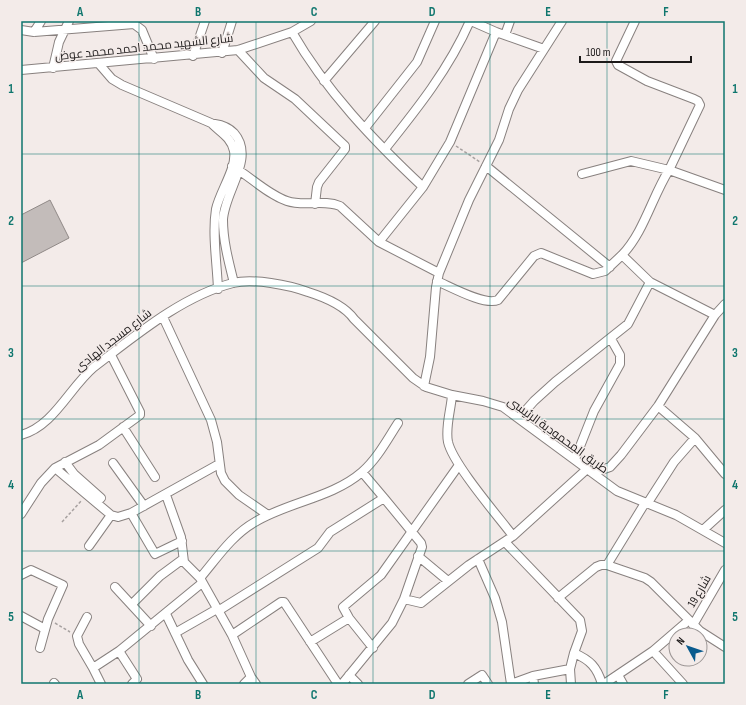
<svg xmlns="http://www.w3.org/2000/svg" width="746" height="705" font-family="'Sofia Sans Condensed',Cairo,sans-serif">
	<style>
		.building { fill: #c3bcba; stroke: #908987 }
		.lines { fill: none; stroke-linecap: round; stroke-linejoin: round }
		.minor-casing { stroke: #88817f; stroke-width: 10 }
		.path { stroke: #a7a1a0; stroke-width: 1.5; stroke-dasharray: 3 2; stroke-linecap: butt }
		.minor { stroke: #fff; stroke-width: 8 }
		.grid { fill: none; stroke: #0f766e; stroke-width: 1; stroke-opacity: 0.55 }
		.labels { text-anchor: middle; stroke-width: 3; stroke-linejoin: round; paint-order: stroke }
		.street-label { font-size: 12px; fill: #1d1a1a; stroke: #f3ebe9 }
		.neatline { fill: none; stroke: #0f766e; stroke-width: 1.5 }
		.grid-label { font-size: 13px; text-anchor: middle; font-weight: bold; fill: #0f766e }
	</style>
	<rect width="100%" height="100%" fill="#f3ebe9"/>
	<!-- building -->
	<path class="building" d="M50,200l19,38 -48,25v-48z"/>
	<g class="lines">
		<!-- minor casing -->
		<g class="minor-casing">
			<path id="minor" d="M21,30l13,2 100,-8 8,6 12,29
				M34,32l7,-11
				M292,32c34,59 82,109 131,155l27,-45 46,-110 -25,-11
				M496,32l48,17
				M505,35l5,-14
				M238,50l26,28 31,21 50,47v3l-26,33 -2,5 -2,17
				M222,53l10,-32
				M193,56l12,-35
				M99,64l13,15 10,6 89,38c9,9 20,14 23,28 3,17 -14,40 -18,58 -4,25 1,54 2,80
				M53,68l6,-26 10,-21
				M21,70l217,-20 54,-18 19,-11
				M324,81l51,-60
				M215,124c7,1 14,4 19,9 22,25 -10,59 -11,87 0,21 6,43 11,63
				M365,128l52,-66 18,-41
				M385,149c32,-40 64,-80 85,-128
				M232,166c19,11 35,28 55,35 18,6 36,-2 53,5l39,36 60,31 -3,14 -6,70 -6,29
				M486,166l124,101
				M582,174l49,-13 38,9 31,-65 -2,-4 -4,-2 -47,-18 -29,-16 -2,-4 19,-40
				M379,242l44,-55
				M622,255c22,-23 30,-58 47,-85l56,20
				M439,273l30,-73 30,-60 10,-31 9,-19 44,-69
				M437,281c14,6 48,25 61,19l36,-44 7,-3 52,21 12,-3 17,-16 28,27
				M715,315l10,-11
				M163,317l48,103 6,22 4,31 4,8 14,14 29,20
				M452,395c-1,15 -7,32 -4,47 5,22 49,73 65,94
				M658,406l37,32 30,36
				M519,418l15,-17 21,-19 73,-58 22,-42 65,33 -57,91 -37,49 -11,12 -17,6
				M123,427l32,50
				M21,435c33,-9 48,-47 73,-68 41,-31 88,-71 139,-84 20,-5 56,2 75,9 16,5 36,13 46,27l59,59 13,9 26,8 31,6 20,6 114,84 59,24 49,28
				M575,459l19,-48 26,-47v-9l-9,-16
				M65,462l9,12 27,24
				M113,463l31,43
				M55,468l56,47 7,2 13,-4 88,-49
				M166,495l15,42 3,25 16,16 32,57 19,42 5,7
				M384,498l37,45 1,4 -18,52 17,4 48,-38 44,-29 74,-67
				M647,504l27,-42 21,-24
				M131,513l24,41 27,-13
				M21,514l20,-31 14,-15 44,-23 41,-30v-3l-29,-57
				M703,530l22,-20
				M505,542l75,78 2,11 -8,22c16,7 23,14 28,31
				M89,546l22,-31
				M418,556l30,25
				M478,559l17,39 7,24 9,62 22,-8
				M607,565l38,-62
				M21,575l10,-5 32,15 -15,34 -8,29
				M200,578c17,-20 32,-43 55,-56 33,-20 77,-24 107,-50 15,-13 25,-32 36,-49
				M115,587l36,39
				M558,598l38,-31 5,-2h6l38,13 6,4 49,49 25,16
				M132,604l28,-28 23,-17
				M218,611l100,-63 12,-16 54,-34 -22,-26
				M166,614l22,46 15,24
				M21,616l24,13
				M87,617l-10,19 2,8 14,24
				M693,625l32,-55
				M175,633l42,-24
				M232,635l49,-33h3l54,82
				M310,642l39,-24
				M373,648l-24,-30 -6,-11 38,-32 78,-110
				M119,651l18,28 -5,5
				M653,651l30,33
				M349,675l9,9
				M618,675l5,9
				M54,683l1,1
				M101,684l-8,-16 26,-17 83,-68
				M244,684l7,-7
				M342,684l50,-61 12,-24
				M468,684l14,-9 6,9
				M534,684l-1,-8 37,-7
				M571,684l-1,-15 4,-16
				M604,684l49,-33 36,-31"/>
		</g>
		<!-- path -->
		<path class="path" d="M456,146l24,16
			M62,522l20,-22
			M55,623l15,9"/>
		<!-- minor -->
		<use href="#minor" class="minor"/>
	</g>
	<!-- grid -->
	<path class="grid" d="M139,21v663M256,21v663M373,21v663M490,21v663M607,21v663M21,154h704M21,286h704M21,419h704M21,551h704"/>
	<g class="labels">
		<!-- street labels -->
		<g class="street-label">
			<text transform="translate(144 47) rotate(-6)" y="4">شارع الشهيد محمد احمد محمد عوض</text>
			<text transform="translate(113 340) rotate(-38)" y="4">شارع مسجد الهادى</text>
			<text transform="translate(558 435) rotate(36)" y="4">طريق المحمودية الرئيسى</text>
			<text transform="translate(699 591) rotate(-60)" y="4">شارع 19</text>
		</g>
	</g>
	<!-- border -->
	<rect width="746" height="705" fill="none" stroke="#f3ebe9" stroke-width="44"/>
	<!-- north arrow -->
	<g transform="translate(688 647) rotate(310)"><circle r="19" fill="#f3ebe9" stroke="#9d9796"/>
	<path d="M0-3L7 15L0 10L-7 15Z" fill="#095b8e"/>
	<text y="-6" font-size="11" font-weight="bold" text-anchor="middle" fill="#1d1a1a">N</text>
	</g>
	<!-- scale -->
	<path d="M580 56v6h111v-6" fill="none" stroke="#1d1a1a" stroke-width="2"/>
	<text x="586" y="56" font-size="12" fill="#1d1a1a" stroke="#f3ebe9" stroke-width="3" paint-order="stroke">100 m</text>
	<rect x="22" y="22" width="702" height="661" class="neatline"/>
	<g class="grid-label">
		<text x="80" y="16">A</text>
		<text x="198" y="16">B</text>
		<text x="314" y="16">C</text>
		<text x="432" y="16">D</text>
		<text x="548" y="16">E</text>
		<text x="666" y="16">F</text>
		<text x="11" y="93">1</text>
		<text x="735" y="93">1</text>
		<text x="11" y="225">2</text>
		<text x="735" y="225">2</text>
		<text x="11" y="357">3</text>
		<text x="735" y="357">3</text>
		<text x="11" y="489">4</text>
		<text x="735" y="489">4</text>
		<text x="11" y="621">5</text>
		<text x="735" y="621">5</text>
		<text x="80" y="699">A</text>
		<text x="198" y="699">B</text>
		<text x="314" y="699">C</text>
		<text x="432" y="699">D</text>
		<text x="548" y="699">E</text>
		<text x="666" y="699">F</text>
	</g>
</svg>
